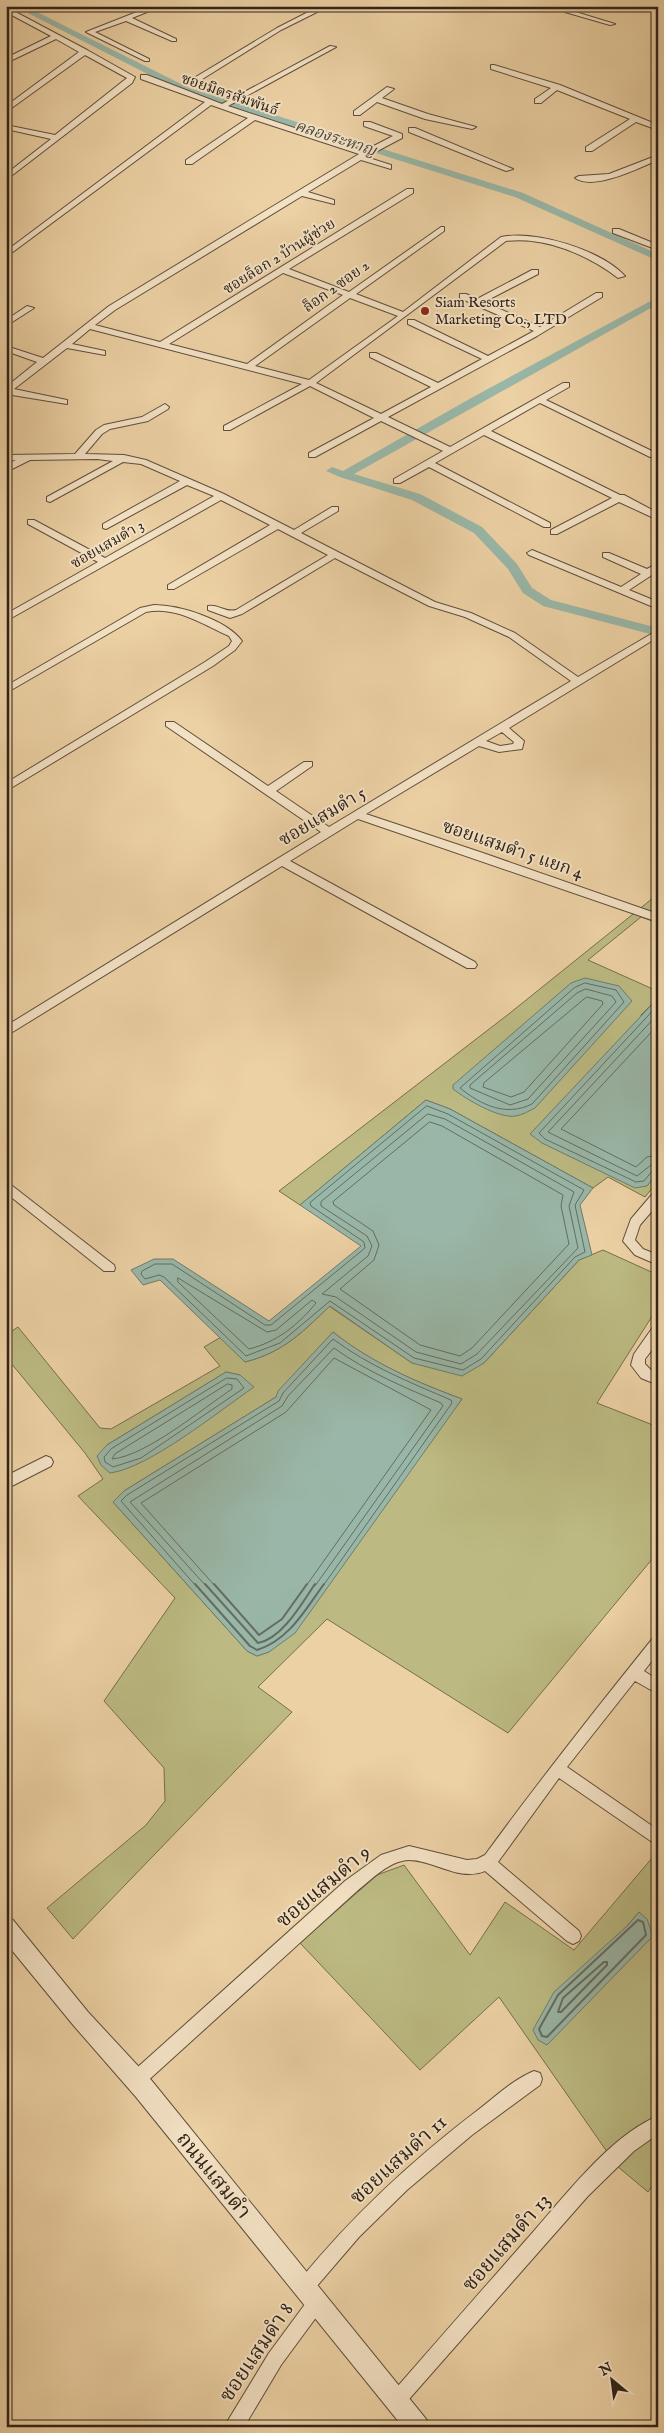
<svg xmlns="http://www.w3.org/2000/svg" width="664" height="2433" font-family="'IM FELL English','Noto Serif Thai',serif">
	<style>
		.green { fill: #bcba82; stroke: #766e4e; fill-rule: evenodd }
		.water { fill: #99b7a8; stroke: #6f7c6f }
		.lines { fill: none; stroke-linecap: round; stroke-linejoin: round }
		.shore-far1 { stroke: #646d61; stroke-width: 1 }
		.shore { stroke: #646d61; stroke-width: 2 }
		.canal { fill: #99b7a8; fill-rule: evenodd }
		.minor-casing { stroke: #5f4e3c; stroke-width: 2 }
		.tertiary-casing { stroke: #5f4e3c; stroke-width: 2 }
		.minor { fill: #f3e1c4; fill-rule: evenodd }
		.tertiary { fill: #f3e1c4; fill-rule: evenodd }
		.poi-dot { fill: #8f2418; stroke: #f3e1c4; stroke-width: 2 }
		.labels { text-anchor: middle; stroke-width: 4; stroke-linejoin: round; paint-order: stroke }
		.far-street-label { font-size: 15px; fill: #30231a; stroke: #f3e1c4 }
		.far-poi-label { font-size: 15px; fill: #30231a; stroke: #f3e1c4; text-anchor: start }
		.far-water-label { font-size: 16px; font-style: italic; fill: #4a483e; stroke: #f3e1c4 }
		.street-label { font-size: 18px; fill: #30231a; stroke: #f3e1c4 }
		.near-street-label { font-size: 21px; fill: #30231a; stroke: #f3e1c4 }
	</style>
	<rect width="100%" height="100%" fill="#ecd1a4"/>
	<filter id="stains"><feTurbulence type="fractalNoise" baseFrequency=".004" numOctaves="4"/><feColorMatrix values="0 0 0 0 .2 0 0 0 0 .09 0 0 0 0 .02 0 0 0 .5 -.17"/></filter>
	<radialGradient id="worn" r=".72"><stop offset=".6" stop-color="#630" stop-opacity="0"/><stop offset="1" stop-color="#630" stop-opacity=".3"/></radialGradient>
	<!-- green -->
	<path class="green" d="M658,894v29l-17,-6 -53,43 67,30 3,-2v10l-17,17 6,171 11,-14v9l-13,16 -37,-20 -15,11 -143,-79 -24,-9 -126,105 -21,-14 231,-178z
		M603,1250l55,25v32l-61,96 61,24v125l-150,181 -181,-114 -69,68 34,25 -219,227 -26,-31 99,-83 19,-24 -1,-33 -60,-67 71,-103 -97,-102 25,-17 -18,-26 -79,-96v-22l12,-8 82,101 11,1 109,-63 -16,-19 17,-10 24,25c36,-9 59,-30 84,-56l83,57h72l95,-103zM333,1332c38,31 83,50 129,67l-193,253 -12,4 -10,-5 -134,-149 11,-11 152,-94zM226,1372l14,3 -133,70z
		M658,1851v326l-10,15 -31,-26 -118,-169 -79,73 -120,-127 77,-68 27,-10 66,90 35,-53 69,48zM639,1912l14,24 -79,79 53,-89z"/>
	<!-- water -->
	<path class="water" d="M585,978l34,8 13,15 -97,107c-6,3 -13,7 -19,8 -17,3 -50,-17 -63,-27v-4l118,-102z
		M658,998v174l-11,14 -12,2 -93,-45 -12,-9z
		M426,1100l24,9 143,79 -13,17 12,50 -13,5 -95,103 -22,13 -50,-13 -82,-57c-29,27 -46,46 -85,56l-85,-82 -17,5 -12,-15 23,-11h19l96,62 92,-75 -61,-41z
		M333,1332c39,31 83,50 129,67l-167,234 -26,19 -12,4 -10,-5 -134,-149 11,-11 152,-94 2,-6z
		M226,1372l14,3 14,12c-35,24 -105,81 -144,86l-9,-8 -4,-9 10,-11z
		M639,1912l8,7 6,17 -106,109 -9,-5 -5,-10 21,-38 73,-66z"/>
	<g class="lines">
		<!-- shore-far1 -->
		<path class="shore-far1" d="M585,983l31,7 8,12 -92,102c-26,13 -51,1 -72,-16l114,-100z
			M586,989l26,7 4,6 -88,97 -18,6 -40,-17v-3l107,-92z
			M587,997l15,4 1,3 -79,88 -13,5 -28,-10 1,-4z
			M658,1005l-119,128 6,6 91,43 8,-1 9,-11 5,-1
			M658,1014l-110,118 89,44 14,-11 7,-2
			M658,1025l-97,104 75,38 11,-10 11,-2
			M427,1106l21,8 136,76 -9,15 10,47 -10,5 -94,102 -18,11 -49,-12 -84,-57 -50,42 -34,13 -82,-79 -5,-2 -14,4 -4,-5 1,-3 13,-7h17l93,61h6l94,-77 -1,-6 -53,-36 -1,-3z
			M428,1114l17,5 129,73 -5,14 9,42 -101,106 -16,10 -45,-12 -80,-55 -14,-3 46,-38 4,-10 -5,-10 -46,-30v-4z
			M430,1122l12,4 121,69 -2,11 8,38 -97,104 -12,8 -40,-11 -80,-56 34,-29 5,-15 -6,-14 -39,-26 -1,-3z
			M178,1278l89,54 9,-2 36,-30 4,3c-18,22 -39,39 -67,46l-71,-67z
			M227,1378l10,1 7,9 -103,70 -28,9 -8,-5 -1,-5 7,-8z
			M228,1384l4,1v4c-30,20 -86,67 -120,70l3,-5z
			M196,1586l-75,-85 6,-6 152,-94 4,-8 50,-54c36,27 76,43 118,61l1,3 -129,183
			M206,1586l-76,-84 152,-96 6,-10 46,-48c33,24 70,39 107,55l2,3 -128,180
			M215,1586l-74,-83 145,-91 48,-54 97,52 -125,176"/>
		<!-- shore -->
		<path class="shore" d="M195,1584l55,62 7,4c32,-10 48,-40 67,-66
			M205,1584l53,59c24,-4 44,-40 57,-59
			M214,1584l45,51 23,-16 25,-35
			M638,1920l5,2 3,13 -99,102 -5,-1 -3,-7 19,-34z
			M604,1962h3v3l-46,47h-3l5,-14z"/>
		<!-- canal -->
		<path class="canal" d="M14,6h11l164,82 334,105 135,61v7l-143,-64 -332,-105z
			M658,297v7l-304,170 66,20 62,33 35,37 15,24 19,12 107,28v8l-115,-30 -20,-13 -15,-24 -34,-36 -62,-33 -72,-23 -14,-6 6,-4 11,4 130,-74z"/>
		<!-- minor casing -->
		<g class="minor-casing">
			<path id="minor" d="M152,6h10l-30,12 44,21v2h-4l-46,-20 -31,11 54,27v2h-4l-59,-29z
				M320,6h9l-48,24 -85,53 -7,-2 88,-53z
				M6,7l81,43 48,27 -3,6 -126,97v-6l45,-35 -45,-10v-4l49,10 72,-57 -42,-23 -79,57v-6l73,-54 -23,-13 -50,24v-5l45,-22 -45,-24z
				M565,10h4l46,14 -5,1 -45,-13z
				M330,46l6,1 -108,59 136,45 29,-15 -29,-10v-4h6l32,12v4l-36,19 25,8v4l-30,-9 -53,32 26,8v4l-32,-8 -187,114 -20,15 65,17 247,-153h6v4l-124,76 60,23 92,-65h3v4l-88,63 47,18 98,-75c35,-7 100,13 124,39l-7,2c-30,-23 -73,-42 -112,-37l-190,142 65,31 50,-27 -61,-30v-4h6l62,30 44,-24 -74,-35v-4h6l74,36 46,-25 -74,-33v-4h6l11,5 55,-29h6v4l-54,28 56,25 56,-34h6v4l-65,39 -149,81 62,30 113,-64h6v4l-23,13 110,53v4h-6l-110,-54 -49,28 129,64h4l34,18v7l-39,-18 -62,32h-6v-4l61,-32 -128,-63 -49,28 115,60v4h-6l-115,-60 -29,16h-6v-4l49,-28 -62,-30 -66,36h-6v-4l65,-35 -64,-32 -80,44h-6v-4l78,-42 -212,-55 -18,15 33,7v4l-38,-7 -53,41 53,11v4l-61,-10v-7l31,-25 -31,-11v-5l37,12 66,-52 250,-152 -104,-34 -63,44h-6v-4l62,-42 -37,-13 -205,152v-6l199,-149 -64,-23v-4h6l75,29zM283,273l60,22 -96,69 -78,-20zM350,298l48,18 -89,64 -54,-14z
				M494,65l66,20 98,40v5l-22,-8 -44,29h-6v-4l44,-28 -73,-29 -16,13h-6v-4l16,-11 -60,-19v-4z
				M387,87l7,2 -12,9 46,16 48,13 -4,2 -47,-10 -48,-17 -17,13h-6v-4z
				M409,128h6l98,41 -7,2 -97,-39z
				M658,155v5c-19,8 -64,31 -83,18l4,-2 30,-2z
				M613,229h6l39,16v5l-45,-17z
				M27,306l7,2 -28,18v-6z
				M165,404l4,3 -1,2 -20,12 -38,8 -8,5 -17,20 39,1 22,5 78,34 70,36 38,-23h6v4l-37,22 134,69 36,11 44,20 63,44 80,-47v7l-149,91 15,13 -2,8 -23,3 -20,-6 -113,68 117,39 175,61v8l-300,-103 -68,42 185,101 2,3 -2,3h-8l-185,-102 -276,170v-10l315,-194 -155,-106v-4h8l94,64 36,-24h8v4l-36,25 53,36 242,-146 -62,-44 -44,-20 -36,-11 -94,-48 -93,56 -12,4 -22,-8v-4c10,-2 18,7 28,4l92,-55 -50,-26 -104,60h-6v-4l102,-60 -49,-25 -215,121v-7l92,-52 -70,-38v-4h6l71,38 109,-62 -27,-11 -81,44 -3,-1v-4l77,-43 -39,-17 -18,-2 -73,40 -3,-1v-4l66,-36 -16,-2 -67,1 -24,12v-7l10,-5 -10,1v-6l69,-1 21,-24 8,-5 38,-8zM502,732l12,10 -1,2 -13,2 -14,-5z
				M6,518l4,1v4l-4,1z
				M532,550l89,37 20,-13 -38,-17v-4h6l38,16 11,-6v8l-29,19 29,12v7l-129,-54 -2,-2z
				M154,605c26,0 73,15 88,36l-7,9 -22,16 -207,125v-8l199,-121 24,-16 3,-5 -3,-5c-27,-12 -53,-30 -83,-24l-140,81v-7l134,-78z
				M6,1181l108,84 1,3 -1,3h-10l-98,-78z
				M658,1190v14l-18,21 -5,15 8,9 15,6v10l-23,-10 -12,-14 8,-22 23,-27z
				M658,1326v16l-13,17v5l6,6 7,4v11l-17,-7 -10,-13 3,-11 19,-27z
				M46,1456l5,2 2,4 -2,4 -45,23v-13z
				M658,1636v17l-14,18 14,9v14l-23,-13 -68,86 91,63v16l-99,-68 -61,84 81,69 2,5 -2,5 -6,3 -6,-3 -82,-70c-26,11 -51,-11 -76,-11 -19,0 -38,20 -52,31l-215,195 -6,2 -6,-2 -2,-6 2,-6 215,-193 36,-26 28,-9 58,14 10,-1 8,-4c54,-74 111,-146 168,-217z
				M534,2071l6,2 2,6 -2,6 -68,50 -65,55 -48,47 -48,56 -6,3 -6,-3 -3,-6 3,-6c53,-65 112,-120 179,-171 17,-13 36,-31 56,-39z
				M658,2116v18l-24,17 -46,45 -185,210 -6,3 -6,-3 -3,-6 3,-6c45,-52 90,-103 135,-154 35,-39 83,-104 132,-124z
				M317,2293l6,3 3,6 -3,6 -42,57 -37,62h-20l45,-74 42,-57z"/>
		</g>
		<!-- tertiary casing -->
		<g class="tertiary-casing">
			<path id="tertiary" d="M6,1917l7,3 75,92 64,69 274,338 4,8h-27l-267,-330 -62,-71 -68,-83z"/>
		</g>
		<!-- minor -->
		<use href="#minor" class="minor"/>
		<!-- tertiary -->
		<use href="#tertiary" class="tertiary"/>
	</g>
	<!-- markers -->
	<circle class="poi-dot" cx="425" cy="311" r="5"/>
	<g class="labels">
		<!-- far-street labels -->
		<g class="far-street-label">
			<text transform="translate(230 94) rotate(19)" y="5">ซอยมิตรสัมพันธ์</text>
			<text transform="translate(279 256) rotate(-32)" y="5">ซอยล็อก 2 บ้านผู้ช่วย</text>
			<text transform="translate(336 286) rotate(-36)" y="5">ล็อก 2 ซอย 2</text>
			<text transform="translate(107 544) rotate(-30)" y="5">ซอยแสมดำ 3</text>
		</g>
		<!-- far-poi labels -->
		<g class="far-poi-label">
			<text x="435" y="307">Siam Resorts<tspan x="435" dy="17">Marketing Co., LTD</tspan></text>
		</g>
		<!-- far-water labels -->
		<g class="far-water-label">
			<text transform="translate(336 137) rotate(18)" y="6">คลองระหาญ</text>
		</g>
		<!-- street labels -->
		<g class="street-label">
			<text transform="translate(322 816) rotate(-31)" y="6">ซอยแสมดำ 5</text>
			<text transform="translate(513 849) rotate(19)" y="6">ซอยแสมดำ 5 แยก 4</text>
		</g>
		<!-- near-street labels -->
		<g class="near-street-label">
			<text transform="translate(323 1886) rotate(-40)" y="7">ซอยแสมดำ 9</text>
			<text transform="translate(398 2159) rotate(-42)" y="7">ซอยแสมดำ 11</text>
			<text transform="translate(214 2175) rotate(51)" y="7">ถนนแสมดำ</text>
			<text transform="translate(506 2242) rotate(-49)" y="7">ซอยแสมดำ 13</text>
			<text transform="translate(256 2352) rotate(-56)" y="7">ซอยแสมดำ 8</text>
		</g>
	</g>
	<!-- margin -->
	<rect width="664" height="2433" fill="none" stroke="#ecd1a4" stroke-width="25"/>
	<rect x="8" y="8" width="649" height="2418" fill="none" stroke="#30231a" stroke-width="2.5"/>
	<rect x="12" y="12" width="639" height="2408" fill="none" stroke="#30231a"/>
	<!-- north arrow -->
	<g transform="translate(612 2380) rotate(331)" stroke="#f3e1c4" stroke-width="4" paint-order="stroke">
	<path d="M0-4L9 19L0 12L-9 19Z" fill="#30231a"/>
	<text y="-8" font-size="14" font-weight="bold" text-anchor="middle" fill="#30231a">N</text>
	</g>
	<rect width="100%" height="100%" filter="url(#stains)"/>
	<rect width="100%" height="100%" fill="url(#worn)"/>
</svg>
